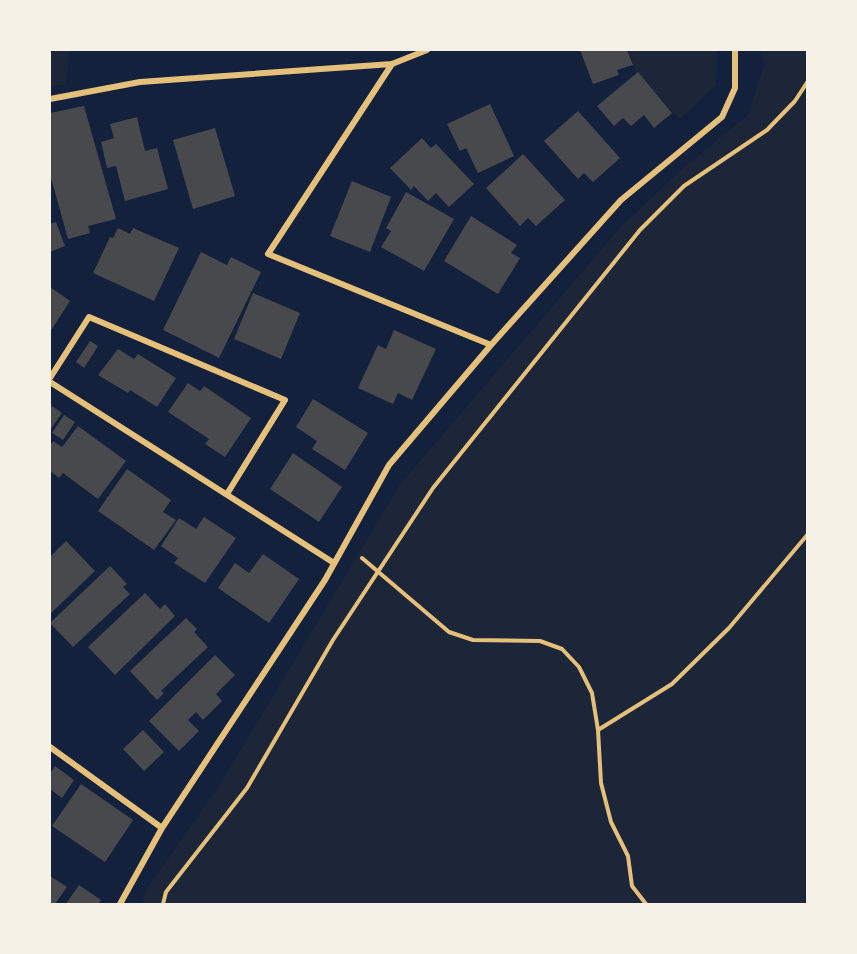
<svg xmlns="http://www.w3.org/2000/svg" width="857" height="954" font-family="'Roboto Condensed',sans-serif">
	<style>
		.green { fill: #1d2539 }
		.building { fill: #48494c }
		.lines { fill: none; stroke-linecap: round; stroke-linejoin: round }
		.path { stroke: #e5c07b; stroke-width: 4 }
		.minor { stroke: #e5c07b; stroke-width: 6 }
	</style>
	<rect width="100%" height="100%" fill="#14213d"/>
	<!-- green -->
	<path class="green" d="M50,50h19l-3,35 -16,1z
		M628,50h89l-1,35 -36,34 -44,-46z
		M761,50h46v854h-665l4,-14 71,-101 182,-303 222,-259 60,-57 67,-55 16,-50z"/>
	<!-- building -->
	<path class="building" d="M580,50h47l6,15 -16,5 2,5 -26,9z
		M638,72l34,41 -18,15 -10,-13 -13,11 -8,-8 -9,8 -17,-20z
		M490,104l24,52 -36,17 -12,-25 -6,3 -13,-27z
		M84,106l32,113 -28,7 2,7 -22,6 -18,-65v-61z
		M578,111l42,47 -27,24 -9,-9 -6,6 -34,-38z
		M137,117l8,34 12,-3 11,41 -43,12 -9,-35 -9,2 -6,-26 13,-4 -4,-14z
		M215,128l20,68 -42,13 -20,-69z
		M422,138l9,10 5,-4 38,40 -25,23 -13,-14 -8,8 -14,-15 -3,4 -21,-22z
		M523,154l42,46 -29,26 -8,-8 -8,8 -34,-38z
		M352,181l39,16 -21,55 -40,-16z
		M406,192l48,27 -30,52 -43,-24 10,-16 -5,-3z
		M471,216l46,29 -6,8 9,5 -22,36 -54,-33z
		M56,222l9,24 -15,6v-28z
		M118,228l12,6 3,-6 46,20 -25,53 -61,-28 17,-36 3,1z
		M201,252l26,13 4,-8 30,15 -42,86 -56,-28z
		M50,287l20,14 -20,31z
		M253,293l47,20 -19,46 -47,-20z
		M394,330l42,19 -24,51 -14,-7 -5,11 -35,-16 20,-43 8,4z
		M90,341l8,5 -14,22 -8,-6z
		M118,349l16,10 4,-5 38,24 -19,29 -27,-17 -2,3 -30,-18z
		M188,383l12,8 4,-5 47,32 -26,39 -20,-13 4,-5 -41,-27z
		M313,399l55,34 -23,37 -33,-21 5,-8 -21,-14z
		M52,406l10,7 -12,17v-20z
		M64,415l11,7 -12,18 -11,-7z
		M78,426l48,35 -28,38 -35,-26 -4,5 -9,-7v-25l3,-5 9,6z
		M293,453l49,34 -23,35 -49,-33z
		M127,469l44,31 -8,12 13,8 -22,30 -56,-39z
		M204,517l32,21 -31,45 -31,-20 4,-5 -17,-12 18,-28 17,11z
		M66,541l29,30 -45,43v-57z
		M263,554l36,25 -30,44 -51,-35 17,-25 14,10z
		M110,566l17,18 -4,3 7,7 -57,53 -23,-24z
		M145,593l15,16 5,-5 10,12 -60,59 -27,-28z
		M186,618l11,11 -3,3 14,15 -47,44 3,2 -7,7 -27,-29z
		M215,655l20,20 -19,19 6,7 -19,19 -7,-8 -8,8 11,11 -20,20 -30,-30z
		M143,730l21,22 -20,19 -21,-22z
		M55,766l19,14 -12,18 -12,-9v-15z
		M81,784l52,36 -28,42 -53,-36z
		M50,876l17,11 -12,17h-5z
		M79,885l22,15 -3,4h-32z"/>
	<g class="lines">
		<!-- path -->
		<path class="path" d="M362,558l87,74 24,8 67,1 22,8 17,18 13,26 6,37 3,53 10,39 17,34 4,30 14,18
			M598,730l74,-46 57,-56 79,-94
			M163,904l3,-12 81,-104 86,-148 100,-152 207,-258 44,-44 83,-56 28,-29 13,-20"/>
		<!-- minor -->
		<path class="minor" d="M392,64l-124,190 223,91
			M50,99l90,-17 252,-18 35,-14
			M50,378l39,-61 196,83 -58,94
			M50,382l284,181
			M50,747l112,81 163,-248 64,-115 102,-120 130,-145 101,-83 13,-29v-38
			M120,904l42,-76"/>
	</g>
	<!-- border -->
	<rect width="857" height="954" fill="none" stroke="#f6f1e7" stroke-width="102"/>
</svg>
